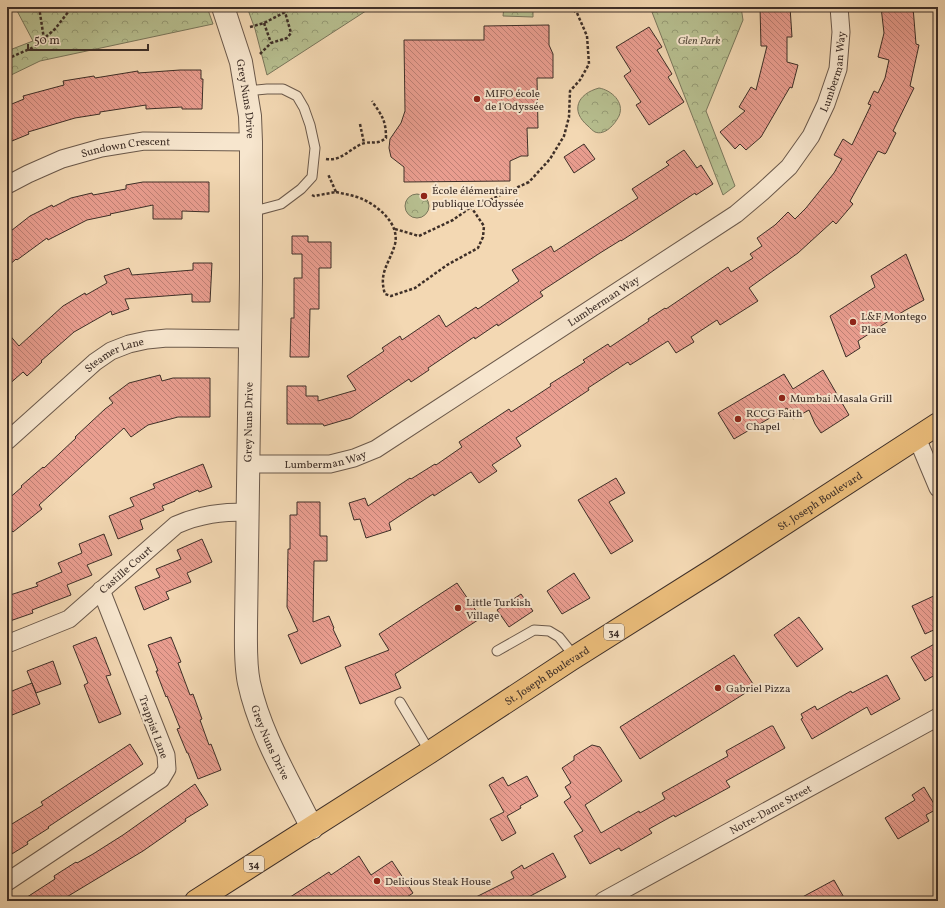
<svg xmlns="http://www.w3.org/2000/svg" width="945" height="908" font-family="Vollkorn,serif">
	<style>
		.park { fill: url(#park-crowns); stroke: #7a775c }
		.building { fill: url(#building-back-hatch); stroke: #3e2f28 }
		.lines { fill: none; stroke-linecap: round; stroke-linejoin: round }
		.service-casing { stroke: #6b594b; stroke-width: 11 }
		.minor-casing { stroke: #6b594b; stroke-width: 19 }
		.tertiary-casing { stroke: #6b594b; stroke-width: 24 }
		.primary-casing { stroke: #3e2f28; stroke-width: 24 }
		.path { stroke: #3e2f28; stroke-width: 2.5; stroke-dasharray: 3 2; stroke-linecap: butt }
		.service { stroke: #f7e6ce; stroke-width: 9 }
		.minor { stroke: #f7e6ce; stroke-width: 17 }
		.tertiary { stroke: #f7e6ce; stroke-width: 22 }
		.primary { stroke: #eabc7a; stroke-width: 22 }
		.poi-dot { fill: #8f2418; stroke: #f7e6ce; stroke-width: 1.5 }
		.labels { text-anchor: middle; stroke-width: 4; stroke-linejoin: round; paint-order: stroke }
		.shield { fill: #f7e6ce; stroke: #76665a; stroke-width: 1 }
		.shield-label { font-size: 10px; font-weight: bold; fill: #3e2f28 }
		.park-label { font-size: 11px; font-style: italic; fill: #564c3d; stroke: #f7e6ce }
		.street-label { font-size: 11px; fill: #3e2f28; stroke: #f7e6ce }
		.poi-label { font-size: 11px; fill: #3e2f28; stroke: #f7e6ce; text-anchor: start }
	</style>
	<defs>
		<pattern id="park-crowns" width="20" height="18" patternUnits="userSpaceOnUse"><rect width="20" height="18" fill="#b7bf90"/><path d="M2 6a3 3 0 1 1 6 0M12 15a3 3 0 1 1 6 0" fill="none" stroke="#969c76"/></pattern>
		<pattern id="building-back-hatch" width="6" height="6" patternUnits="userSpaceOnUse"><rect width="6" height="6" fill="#e99d8f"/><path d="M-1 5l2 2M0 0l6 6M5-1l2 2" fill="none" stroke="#be8075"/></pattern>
	</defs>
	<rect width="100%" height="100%" fill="#f3d8b3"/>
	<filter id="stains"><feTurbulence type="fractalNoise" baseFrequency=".005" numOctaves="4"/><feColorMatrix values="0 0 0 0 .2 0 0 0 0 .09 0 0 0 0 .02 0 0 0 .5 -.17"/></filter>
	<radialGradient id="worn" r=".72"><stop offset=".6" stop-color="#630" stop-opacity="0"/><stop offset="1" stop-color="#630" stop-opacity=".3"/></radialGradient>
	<!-- park -->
	<path class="park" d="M15,7h192l6,17 -173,37 -33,16v-26l26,-10z
		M247,7h125l-105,68 -12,-46z
		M504,7h29v10l-30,-1z
		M650,7h91l2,13 -37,91 29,75 -12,9z
		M599,88c12,2 26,14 20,28 -4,8 -14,20 -24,16 -2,-1 -5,-4 -7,-6 -18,-15 -11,-32 11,-38z
		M405 206a12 12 0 1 1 24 0a12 12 0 1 1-24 0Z"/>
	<!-- building -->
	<path class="building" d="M760,7h30l2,30h-5v25l11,3 -6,23 -2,-1 -29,50 -15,13 -6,-6 -5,5 -15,-17 25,-21 -6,-4 12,-20 5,3 11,-44h-6z
		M881,7h32l3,37 3,1 -9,41 4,2 -21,43 3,2 -10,20 -1,1 -7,-3 -28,50 3,3 -17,20 -3,-3 -35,32 -49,35 9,13 -38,24 -3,-5 -26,17 3,5 -18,11 -8,-12 -38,24 -2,-3 -40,26 1,2 -73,48 5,8 -29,19 5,6 -18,12 -8,-11 -37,24 -1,-2 -44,29 2,7 -25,8 -6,-19 -6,1 -5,-17 16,-5 3,8 42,-28 1,1 24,-15 1,1 26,-18 -3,-5 50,-33 2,3 40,-26 -1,-2 35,-22 -2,-2 25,-16 2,3 39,-26 -1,-2 17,-11 1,1 62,-42 3,5 22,-14 -3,-4 12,-8 -5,-8 18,-13 13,-13 7,7 11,-11 28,-35 8,-14 -8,-4 9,-16 9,6 19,-40 -3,-1 6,-13 4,2 7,-15 4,-18 -11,-3 6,-24z
		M549,25v20l4,9v24h-16l1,50h-11l1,28h-7l-11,5v20l-106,1v-15l-13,-10 -2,-9 1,-9 11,-16 4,-12 -1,-71h80v-14z
		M649,27l13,20 -5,3 15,24 -4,3 16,25 -35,23 -13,-20 5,-3 -17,-26 7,-5 -15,-24z
		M180,70h21v9h2l-1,30h-20v-2l-36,2v-4l-46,7v2l-25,4 -47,14 1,2 -22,9v-37l17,-7 -1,-3 41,-11 -1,-4 31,-5 1,2 43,-7v2z
		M584,144l11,15 -21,14 -10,-16z
		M684,150l13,18 4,-3 12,19 -17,11 -1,-2 -74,48v-1l-21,13 -60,39 3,4 -45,30 -1,-2 -22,15 -1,-2 -46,31 1,2 -18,12 -2,-3 -58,39 -27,8 -1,-2h-36v-38h19v10h12v5l38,-11 -9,-14 37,-25 -2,-3 18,-12 2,4 37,-25 7,12 30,-20 2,2 41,-28 -7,-11 39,-24 3,6 84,-54 -6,-9 37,-24 -3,-3z
		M143,182h66v30l-27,-1v8h-29v-14l-43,9 1,1 -24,5 -39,20 -1,-2 -30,22 -1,-1 -9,8v-33l23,-18 22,-11 1,2 18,-9 21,-5 1,2 33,-6v-4z
		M292,236h16v6h23v26h-12v41h-9l-1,48h-19l1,-39h3v-40h8v-24h-10z
		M906,254l18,46 -20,11 -46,30 2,7 -14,9 -16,-41 45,-29 -4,-11z
		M193,263h19l-2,39h-18v-8l-67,5 4,10 -17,6 -1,-4 -37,21 -33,29 1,1 -15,14 -4,-4 -16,14v-54l12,14 44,-40 22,-13 1,2 21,-12 -3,-7 25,-8 3,7 61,-5z
		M823,370l26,45 -28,18 -6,-9 -6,-14 -16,9 -6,-11 -53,31 -16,-26 66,-39 9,15z
		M160,375l2,6 11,-3h37v39h-32l-30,8 -17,12 -7,-9 -85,77 3,4 -29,23 -6,-7v-25l15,-13 -1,-1 22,-19 1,1 32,-30 -1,-1 30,-28 8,-6 -4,-5 20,-15z
		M203,464l9,23 -13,5 -1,-2 -23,10v1l-13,5 2,4 -24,10 3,9 -25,10 -9,-23 25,-10 -4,-8 25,-10 -2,-4z
		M616,478l9,15 -16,9 24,39 -22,13 -33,-54z
		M297,502h23v34h7v25h-13l-1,61 16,-6 5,12 -1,1 8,17 -40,18 -13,-29 10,-4 -11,-24 1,-58h2v-34h7z
		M104,534l8,21 -25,10 5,10 -25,10 4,10 -39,15 1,3 -26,9v-26l31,-10 -2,-3 26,-11 -4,-9 24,-10 -3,-9z
		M202,539l10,23 -25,11 4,9 -25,10 3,7 -25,11 -9,-23 25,-10 -4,-8 25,-10 -4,-9z
		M574,573l16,25 -28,16 -15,-23z
		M457,583l24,35 -86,56 6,14 -41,16 -15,-37 44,-17 -10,-16z
		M521,594l12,17 -24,16 -12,-17z
		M938,594v34l-13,6 -13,-28z
		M799,617l24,32 -26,18 -23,-32z
		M96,637l15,38 -5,1 15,38 -22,9 -15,-38 4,-2 -15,-37z
		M171,637l10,25 -3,1 12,32 3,-1 9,25 -2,1 9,25 2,-1 10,26 -23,9 -10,-26h-1l-10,-24 3,-1 -13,-32 -1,1 -10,-26h2l-10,-26z
		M938,642v31l-13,8 -14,-24z
		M734,655l21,32 -115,72 -20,-32z
		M53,661l8,23 -25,9 -9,-22z
		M887,675l13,24 -29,16 -4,-8 -55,32 -11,-20 2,-1 -2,-4 14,-8 2,4 34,-19 1,2z
		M32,683l8,21 -33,13v-24z
		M771,726h2l12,22 -59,33 4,6 -55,30 -1,-2 -25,14 3,4 -31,18 -2,-3 -29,16 -16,-28 9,-5 -19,-29 7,-5 -6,-10 6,-4 -9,-15 12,-8v-4l18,-11 8,2 22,34 -37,24 16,28 38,-22 1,2 25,-14 -3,-6 66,-37 -2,-5z
		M130,744l13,20 -95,63 1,1 -22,14 1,2 -21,13v-30l36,-22 -2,-3z
		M527,776l11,20 -18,10 1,2 -14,8 9,17 -14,8 -12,-22 14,-7 -15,-27 14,-8 5,9z
		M195,784l13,21 -23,14 1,2 -43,30 -83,50h-39l34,-22 -1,-3 22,-14 1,1 16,-9 30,-19z
		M924,787l13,22 -11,6 3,6 -31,18 -13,-21 30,-18 -3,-5z
		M553,853l13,24 -45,24h-53l46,-23 -3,-6 11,-7 2,4z
		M359,856l12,19 21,-14 21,32 -12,8h-117l45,-29 2,3z
		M834,880l12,21h-51z"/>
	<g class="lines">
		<!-- service casing -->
		<g class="service-casing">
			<path id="service" d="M246,91l21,-2h16l14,7 7,12 6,17 5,23 -3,29 -11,12 -20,15 -30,8
				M497,651l37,-21 15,1 10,6 16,20
				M400,702l30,50"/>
		</g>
		<!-- minor casing -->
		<g class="minor-casing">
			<g id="minor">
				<path id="s1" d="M7,185l21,-11 34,-15 39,-11 43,-7 107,1"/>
				<path d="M917,438l21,50"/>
				<path id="s2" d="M7,441l88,-79 16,-11 18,-7 18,-4 20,-2 83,1"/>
				<path id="s3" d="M248,464h82l24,-6 22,-9 360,-235 26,-22 27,-25 22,-31 15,-32 12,-35 3,-37 -2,-25"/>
				<path id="s4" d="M7,644l62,-25 107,-94c25,-11 45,-13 72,-13"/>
				<path d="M7,882l154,-103 6,-10 -1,-14 -65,-165"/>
				<path id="s5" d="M603,901l335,-184"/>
			</g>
		</g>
		<!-- tertiary casing -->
		<g class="tertiary-casing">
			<g id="tertiary">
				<path id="s6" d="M223,7l18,55 9,54 1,26v136l-5,347c0,19 -1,39 3,58 11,51 40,98 63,145"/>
			</g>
		</g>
		<!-- primary casing -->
		<g class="primary-casing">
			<g id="primary">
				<path id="s7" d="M196,901l234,-149 140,-92 146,-92 222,-144"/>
			</g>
		</g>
		<!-- path -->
		<path class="path" d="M39,7l5,32
			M264,23l7,20
			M250,27l14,-4 31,-16
			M260,54l11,-11 16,-5 4,-5 -6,-21 1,-5
			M7,59l27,-12 21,-18 17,-22
			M360,124l4,19
			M326,159c16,3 26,-13 39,-16 9,-2 12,2 21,-5 0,-18 -4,-22 -14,-37
			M336,192c8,2 16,3 24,6 17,7 40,25 35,46 -5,19 -17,28 -10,50l6,2 24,-8 32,-23 31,-17 5,-11 1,-11 -13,-19
			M312,195l2,1 22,-4 -8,-18
			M395,229l24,7 34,-16 18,-13 12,-4 46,-21 21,-23 14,-23 5,-19 1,-26 10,-11 9,-16 -2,-28 -10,-23 -8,-6"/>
		<!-- service -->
		<use href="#service" class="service"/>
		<!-- minor -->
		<use href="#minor" class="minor"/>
		<!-- tertiary -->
		<use href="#tertiary" class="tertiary"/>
		<!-- primary -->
		<use href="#primary" class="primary"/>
	</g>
	<!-- markers -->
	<g class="poi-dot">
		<circle cx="477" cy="99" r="4"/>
		<circle cx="424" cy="196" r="4"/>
		<circle cx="853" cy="322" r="4"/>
		<circle cx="782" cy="398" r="4"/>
		<circle cx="738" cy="419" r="4"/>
		<circle cx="458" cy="608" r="4"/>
		<circle cx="718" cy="688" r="4"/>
		<circle cx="377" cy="881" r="4"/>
	</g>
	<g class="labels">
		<!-- shield labels -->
		<g class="shield">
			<rect x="604" y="624" width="20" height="16" rx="3"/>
			<rect x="244" y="856" width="20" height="16" rx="3"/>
		</g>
		<g class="shield-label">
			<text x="614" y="636">34</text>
			<text x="254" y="868">34</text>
		</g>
		<!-- park labels -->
		<g class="park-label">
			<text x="699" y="44">Glen Park</text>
		</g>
		<!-- street labels -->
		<g class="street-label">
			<text dy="4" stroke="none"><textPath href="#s3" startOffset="738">Lumberman Way</textPath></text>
			<text dy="4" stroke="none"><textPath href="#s6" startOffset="95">Grey Nuns Drive</textPath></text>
			<text dy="4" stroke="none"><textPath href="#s1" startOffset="126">Sundown Crescent</textPath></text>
			<text dy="4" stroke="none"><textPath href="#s3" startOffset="402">Lumberman Way</textPath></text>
			<text dy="4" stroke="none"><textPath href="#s2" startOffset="139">Steamer Lane</textPath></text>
			<text transform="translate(248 422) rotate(-89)" y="4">Grey Nuns Drive</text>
			<text dy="4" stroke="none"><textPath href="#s3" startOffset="78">Lumberman Way</textPath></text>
			<text dy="4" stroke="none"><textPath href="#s7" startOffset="741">St. Joseph Boulevard</textPath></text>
			<text dy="4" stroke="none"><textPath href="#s4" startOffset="142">Castille Court</textPath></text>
			<text dy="4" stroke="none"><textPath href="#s7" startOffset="417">St. Joseph Boulevard</textPath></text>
			<text transform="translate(154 727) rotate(70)" y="4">Trappist Lane</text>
			<text dy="4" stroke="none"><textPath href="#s6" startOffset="743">Grey Nuns Drive</textPath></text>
			<text dy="4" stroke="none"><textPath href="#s5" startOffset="191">Notre-Dame Street</textPath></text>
		</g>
		<!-- poi labels -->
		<g class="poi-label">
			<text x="485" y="97">MIFO école<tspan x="485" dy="13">de l'Odyssée</tspan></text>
			<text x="432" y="194">École élémentaire<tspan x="432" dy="13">publique L'Odyssée</tspan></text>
			<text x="861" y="320">L&amp;F Montego<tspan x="861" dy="13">Place</tspan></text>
			<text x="790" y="402">Mumbai Masala Grill</text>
			<text x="746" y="417">RCCG Faith<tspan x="746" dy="13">Chapel</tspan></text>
			<text x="466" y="606">Little Turkish<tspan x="466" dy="13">Village</tspan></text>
			<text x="726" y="692">Gabriel Pizza</text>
			<text x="385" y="885">Delicious Steak House</text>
		</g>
	</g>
	<!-- margin -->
	<rect width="945" height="908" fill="none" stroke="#f3d8b3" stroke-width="24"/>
	<rect x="8" y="8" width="929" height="892" fill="none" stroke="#3e2f28" stroke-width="2"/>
	<rect x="12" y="12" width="921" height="884" fill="none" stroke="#3e2f28"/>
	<!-- scale -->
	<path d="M28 44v6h120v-6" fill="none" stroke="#3e2f28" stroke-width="2"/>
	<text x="34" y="44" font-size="12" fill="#3e2f28" stroke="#f7e6ce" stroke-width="3" paint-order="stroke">50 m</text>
	<rect width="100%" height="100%" filter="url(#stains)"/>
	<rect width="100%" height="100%" fill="url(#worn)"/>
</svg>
